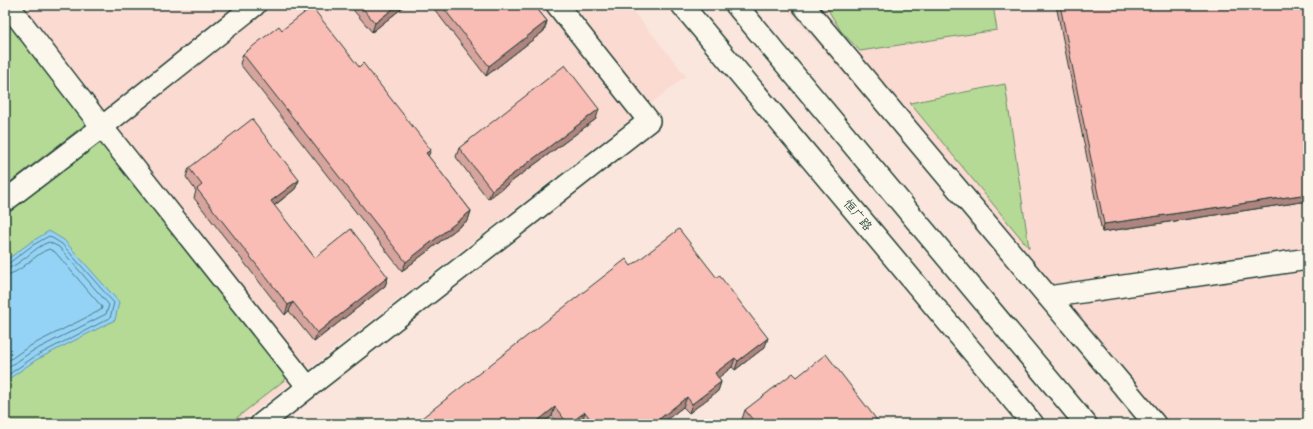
<svg xmlns="http://www.w3.org/2000/svg" width="1313" height="429" font-family="'Comic Neue','LXGW WenKai TC',sans-serif">
	<style>
		.built { fill: #fadad1 }
		.green { fill: #b5da95; stroke: #6a8c64 }
		.water { fill: #95d3f6; stroke: #6697a8 }
		.lines { fill: none; stroke-linecap: round; stroke-linejoin: round }
		.shore { stroke: #4e7982; stroke-width: 1 }
		.minor-casing { stroke: #1f3d34; stroke-width: 24 }
		.minor { stroke: #fbf7ec; stroke-width: 21 }
		.wall { fill: #d6a39d; stroke: #1f3d34 }
		.shaded-wall { fill: #ae847f; stroke: #1f3d34 }
		.building { fill: #f9bdb6; stroke: #1f3d34 }
		.labels { text-anchor: middle; stroke-width: 3; stroke-linejoin: round; paint-order: stroke }
		.street-label { font-size: 12px; fill: #1f3d34; stroke: #fbf7ec }
	</style>
	<rect width="100%" height="100%" fill="#fae6dc"/>
	<filter id="ink" filterUnits="userSpaceOnUse"><feTurbulence type="fractalNoise" baseFrequency=".025" numOctaves="2"/><feDisplacementMap in="SourceGraphic" scale="8" xChannelSelector="R" yChannelSelector="G"/><feConvolveMatrix kernelMatrix="1 2 1 2 8 2 1 2 1" color-interpolation-filters="sRGB"/></filter>
	<g filter="url(#ink)">
		<!-- built -->
		<path class="built" d="M5,5h623l58,71 -448,348h-233z
			M784,5h524v419h-164l-114,-135z"/>
		<!-- green -->
		<path class="green" d="M825,5h168l4,25 -137,21 -19,-20z
			M5,17l82,106 -82,63z
			M1005,84l24,164 -119,-145z
			M100,139l187,239 -58,46h-224v-211z"/>
		<!-- water -->
		<path class="water" d="M49,231l15,9 55,62 -4,18 -79,40 -26,18 -5,5v-122l26,-19z"/>
		<g class="lines">
			<!-- shore -->
			<path class="shore" d="M5,264l4,-1 24,-18 16,-9 13,8 52,59 -4,15 -76,39 -29,20
				M5,269c13,-1 30,-23 44,-27l10,5 50,58 -3,9 -75,38 -26,18
				M5,275c16,-1 29,-21 44,-26l6,3 47,55 -1,3 -73,37 -23,16"/>
			<!-- minor casing -->
			<g class="minor-casing">
				<path id="minor" d="M8,5l94,122 206,260
					M682,5l351,419
					M736,5l350,419
					M803,5l352,419
					M5,201l97,-74 153,-122
					M1048,297l260,-38
					M261,424l388,-303 -92,-116"/>
			</g>
			<!-- minor -->
			<use href="#minor" class="minor"/>
		</g>
		<!-- wall -->
		<path class="wall" d="M349,5h57l-34,27z
			M431,5h103l13,16 -3,10 -58,45z
			M1056,5h252v196l-206,31z
			M282,30l146,126 43,55 -3,9 -66,51 -162,-207 3,-10z
			M596,119l-108,80 -32,-42 3,-9z
			M189,168l110,12 -4,9 -21,17 41,52 73,19 -3,9 -71,56 -25,-31 -4,4 -91,-117 2,-7 -10,-14z
			M631,266l134,81 -30,23 -3,-3 -14,10 3,5 -3,9 -29,22 -6,-6 -22,17h-77l-2,-3 -4,3h-20l-6,-8 -10,8z
			M797,377l83,47h-135l-3,-5 3,-9z"/>
		<!-- shaded-wall -->
		<path class="shaded-wall" d="M398,5h8l-34,27 3,-9z
			M547,21l-3,10 -58,45 3,-10z
			M599,109l-3,10 -108,80 4,-9z
			M431,150l-4,9 -1,-6z
			M299,180l-4,9 -28,22 4,-10z
			M1308,194v7l-206,31 2,-8z
			M471,211l-3,9 -66,51 4,-9z
			M388,277l-3,9 -71,56 3,-9z
			M293,302l-4,9 -4,4 3,-10z
			M768,338l-3,9 -30,23 3,-9z
			M735,358l-3,9 -20,16 3,-10z
			M721,382l-3,9 -29,22 3,-9z
			M687,397l-4,10 -22,17h-8z
			M555,407l-3,9 -10,8h-8z
			M585,412l-3,9 -4,3h-9z"/>
		<!-- building -->
		<path class="building" d="M360,5h38l-23,18z
			M441,5h93l13,16 -58,45z
			M1060,5h248v189l-204,30z
			M312,7l47,60 4,-4 68,87 -5,3 45,58 -65,51 -163,-208 36,-28 3,4z
			M565,65l34,44 -107,81 -33,-42z
			M252,119l47,61 -28,21 44,57 36,-29 37,48 -71,56 -24,-31 -5,3 -91,-116 5,-4 -13,-17z
			M679,229l38,49 2,-3 49,63 -30,23 -3,-3 -20,15 6,9 -29,22 -5,-7 -34,27h-59l-9,-12 -16,12h-1l-13,-17 -21,17h-120l212,-165 5,7z
			M826,354l54,70h-124l-11,-14 48,-37 4,4z"/>
	</g>
	<g class="labels">
		<!-- street labels -->
		<g class="street-label">
			<text transform="translate(858 215) rotate(50)" y="4">恒广路</text>
		</g>
	</g>
	<!-- margin -->
	<rect width="1313" height="429" fill="none" stroke="#fbf7ec" stroke-width="20"/>
	<rect x="10" y="10" width="1293" height="409" fill="none" stroke="#1f3d34" stroke-width="1.5" filter="url(#ink)"/>
</svg>
